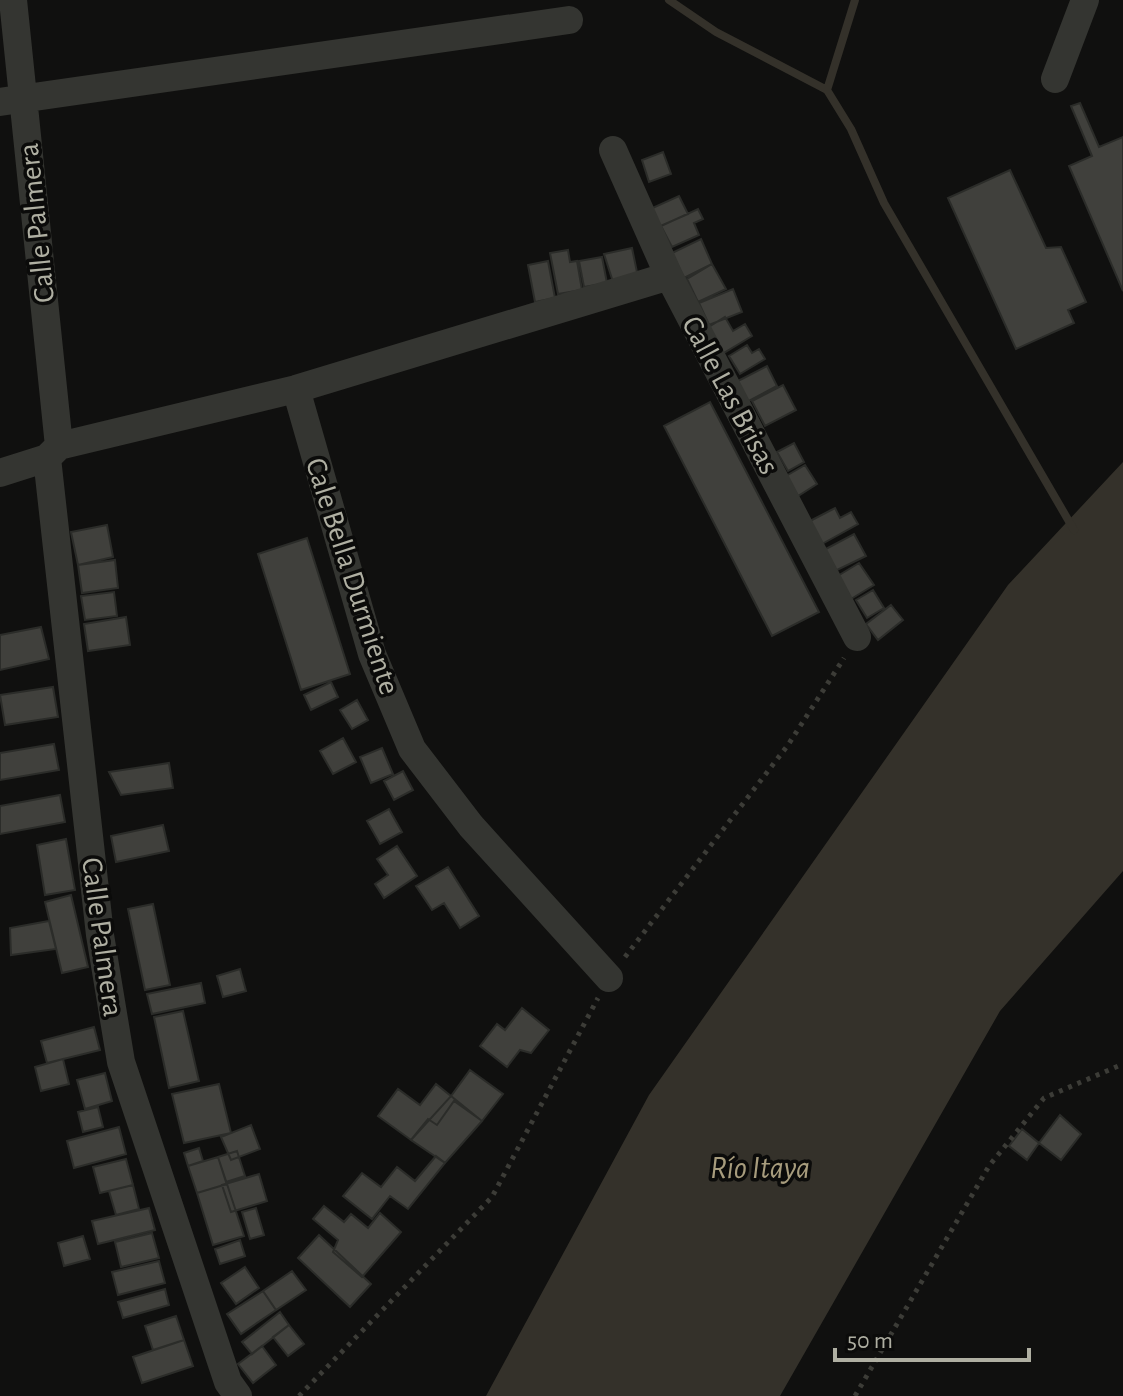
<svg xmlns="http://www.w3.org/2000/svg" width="1123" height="1396" font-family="'Alegreya Sans',sans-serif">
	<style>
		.water { fill: #34312a }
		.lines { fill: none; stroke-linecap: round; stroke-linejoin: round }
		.stream { stroke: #34312a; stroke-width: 8 }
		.building { fill: #40403c; stroke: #2b2c29; stroke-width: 2 }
		.path { stroke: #3c3c37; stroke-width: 5; stroke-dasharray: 4 6; stroke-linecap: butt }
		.minor { stroke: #343531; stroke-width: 28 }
		.labels { text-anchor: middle; stroke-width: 7; stroke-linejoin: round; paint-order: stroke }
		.street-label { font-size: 30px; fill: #afafa2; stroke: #0b0b0a }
		.water-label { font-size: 32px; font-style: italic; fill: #a79c7d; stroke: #0b0b0a }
	</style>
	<rect width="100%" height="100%" fill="#10100f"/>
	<!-- water -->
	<path class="water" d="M1123,462v409l-123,140 -220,385h-294l163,-301 359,-510z"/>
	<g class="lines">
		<!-- stream -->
		<path class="stream" d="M669,0l47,32 111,58 24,39 33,74 190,327
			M827,90l28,-90"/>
	</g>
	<!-- building -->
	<path class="building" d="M1080,103l19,44 24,-10v154l-54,-125 23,-10 -21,-50z
		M663,152l8,22 -22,8 -7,-22z
		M1010,170l36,78 15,-1 25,55 -18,8 6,13 -58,26 -68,-151z
		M679,196l9,18 -32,14 -8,-18z
		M698,209l5,10 -9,4 5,12 -27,12 -11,-21z
		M701,239l11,25 -28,14 -12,-25z
		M632,248l6,29 -24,8 -10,-31z
		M568,250l2,12 7,-1 5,29 -24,4 -8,-41z
		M602,257l5,26 -23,4 -5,-26z
		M548,261l7,37 -20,4 -7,-37z
		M712,264l14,25 -28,13 -11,-23z
		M733,289l9,23 -33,13 -10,-22z
		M725,317l8,14 12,-7 7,12 -30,18 -15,-26z
		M747,345l5,8 7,-4 6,10 -25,15 -11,-18z
		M767,366l10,20 -30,16 -11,-20z
		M783,385l13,25 -31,16 -13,-25z
		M710,402l109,210 -47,24 -108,-210z
		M794,443l10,19 -16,9 -11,-19z
		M805,465l12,19 -19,12 -12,-20z
		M835,508l5,10 11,-6 7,12 -36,20 -12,-23z
		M107,525l6,32 -35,8 -7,-33z
		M854,534l12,22 -33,16 -11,-21z
		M307,538l43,136 -49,16 -43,-136z
		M115,560l3,28 -36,5 -4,-28z
		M859,563l15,22 -23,14 -15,-22z
		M873,590l11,18 -17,10 -11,-18z
		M114,592l3,24 -32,4 -4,-24z
		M891,605l12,15 -25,20 -12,-16z
		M126,617l4,28 -42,6 -4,-27z
		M41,627l8,32 -49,11v-35z
		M331,682l7,15 -27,13 -7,-15z
		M53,687l5,30 -53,8 -5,-30z
		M357,700l11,20 -16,9 -12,-19z
		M343,738l13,24 -23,12 -13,-23z
		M54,744l5,26 -59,10v-27z
		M382,748l11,26 -22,9 -11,-26z
		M169,763l4,25 -52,7 -12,-23z
		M403,771l10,19 -19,10 -10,-19z
		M60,795l5,27 -65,12v-28z
		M389,809l13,23 -22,12 -13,-23z
		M163,825l6,26 -53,11 -5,-26z
		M66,839l9,51 -30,5 -8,-50z
		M397,846l20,30 -33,22 -9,-14 13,-9 -11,-16z
		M448,867l31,49 -19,12 -16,-25 -12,7 -16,-24z
		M71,895l17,72 -26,6 -17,-71z
		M153,904l17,81 -25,5 -17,-81z
		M49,921l7,28 -45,6 -1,-27z
		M240,969l6,22 -23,6 -6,-21z
		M201,983l4,20 -53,11 -5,-20z
		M522,1008l27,22 -18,23 -11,-3 -13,17 -27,-21 17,-22 8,6z
		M183,1011l16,70 -30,7 -15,-71z
		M94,1027l6,23 -53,13 -6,-22z
		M63,1059l6,25 -28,7 -6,-24z
		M470,1070l33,24 -21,27 -28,-20 -17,24 -9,-6 -17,21 -33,-24 20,-27 22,16 16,-21 15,12z
		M105,1073l7,28 -27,8 -8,-29z
		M219,1084l12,49 -47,10 -12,-49z
		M451,1096l31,25 -37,42 -34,-23z
		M98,1107l5,20 -20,5 -5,-20z
		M1060,1115l21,19 -20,26 -22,-17z
		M251,1125l9,24 -29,11 -10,-23z
		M119,1127l7,27 -52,14 -7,-27z
		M1022,1129l17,14 -12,17 -18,-14z
		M199,1148l4,13 -15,5 -4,-13z
		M237,1151l8,25 -19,6 -8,-25z
		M436,1156l9,7 -37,46 -18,-13 -18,23 -29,-23 19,-23 19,14 16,-20 18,14z
		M218,1157l9,27 -30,9 -9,-27z
		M126,1159l7,26 -33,8 -7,-26z
		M259,1174l8,27 -36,11 -9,-27z
		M227,1184l17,52 -31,9 -16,-52z
		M133,1185l6,24 -23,6 -7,-24z
		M324,1206l20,16 7,-8 17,14 12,-15 21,19 -39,45 -29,-25 5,-12 -25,-21z
		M149,1208l6,22 -57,14 -6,-23z
		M256,1208l8,27 -14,4 -8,-27z
		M152,1233l7,25 -38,9 -6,-25z
		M319,1235l52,49 -21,23 -52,-49z
		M83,1236l7,23 -26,7 -6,-23z
		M240,1240l5,16 -25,8 -5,-15z
		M159,1261l6,22 -47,12 -6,-23z
		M245,1267l14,21 -23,16 -15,-21z
		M292,1271l14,19 -30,20 -13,-19z
		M165,1289l4,16 -46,13 -5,-16z
		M263,1291l13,19 -35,24 -14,-20z
		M280,1312l9,13 -37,29 -10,-12z
		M176,1316l8,24 -31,10 -8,-24z
		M289,1325l15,19 -16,12 -15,-19z
		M184,1340l9,26 -51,17 -9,-26z
		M262,1346l14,19 -23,18 -15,-19z"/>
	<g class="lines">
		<!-- path -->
		<path class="path" d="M625,957l163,-212 56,-87
			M299,1396l193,-199 106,-199
			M855,1396l134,-230 55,-68 79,-34"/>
		<!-- minor -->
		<path class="minor" d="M13,0l46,446
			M1055,79l30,-79
			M0,102l569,-82
			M613,150l56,126 188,361
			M296,389l76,265 40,95 59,77 138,152
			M47,458l53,477 21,127 107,320 10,14
			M0,473l47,-15 12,-12 237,-57 373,-113"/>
	</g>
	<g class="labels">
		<!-- street labels -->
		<g class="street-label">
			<text transform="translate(36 223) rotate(-96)" y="10">Calle Palmera</text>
			<text transform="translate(731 395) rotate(62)" y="10">Calle Las Brisas</text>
			<text transform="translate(353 576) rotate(72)" y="10">Cale Bella Durmiente</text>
			<text transform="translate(103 937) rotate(82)" y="10">Calle Palmera</text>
		</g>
		<!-- water labels -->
		<g class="water-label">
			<text x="760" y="1178">Río Itaya</text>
		</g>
	</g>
	<!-- scale -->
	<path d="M835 1348v12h194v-12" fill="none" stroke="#afafa2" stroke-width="4"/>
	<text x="847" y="1348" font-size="24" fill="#afafa2" stroke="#0b0b0a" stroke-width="6" paint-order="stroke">50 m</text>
</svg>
